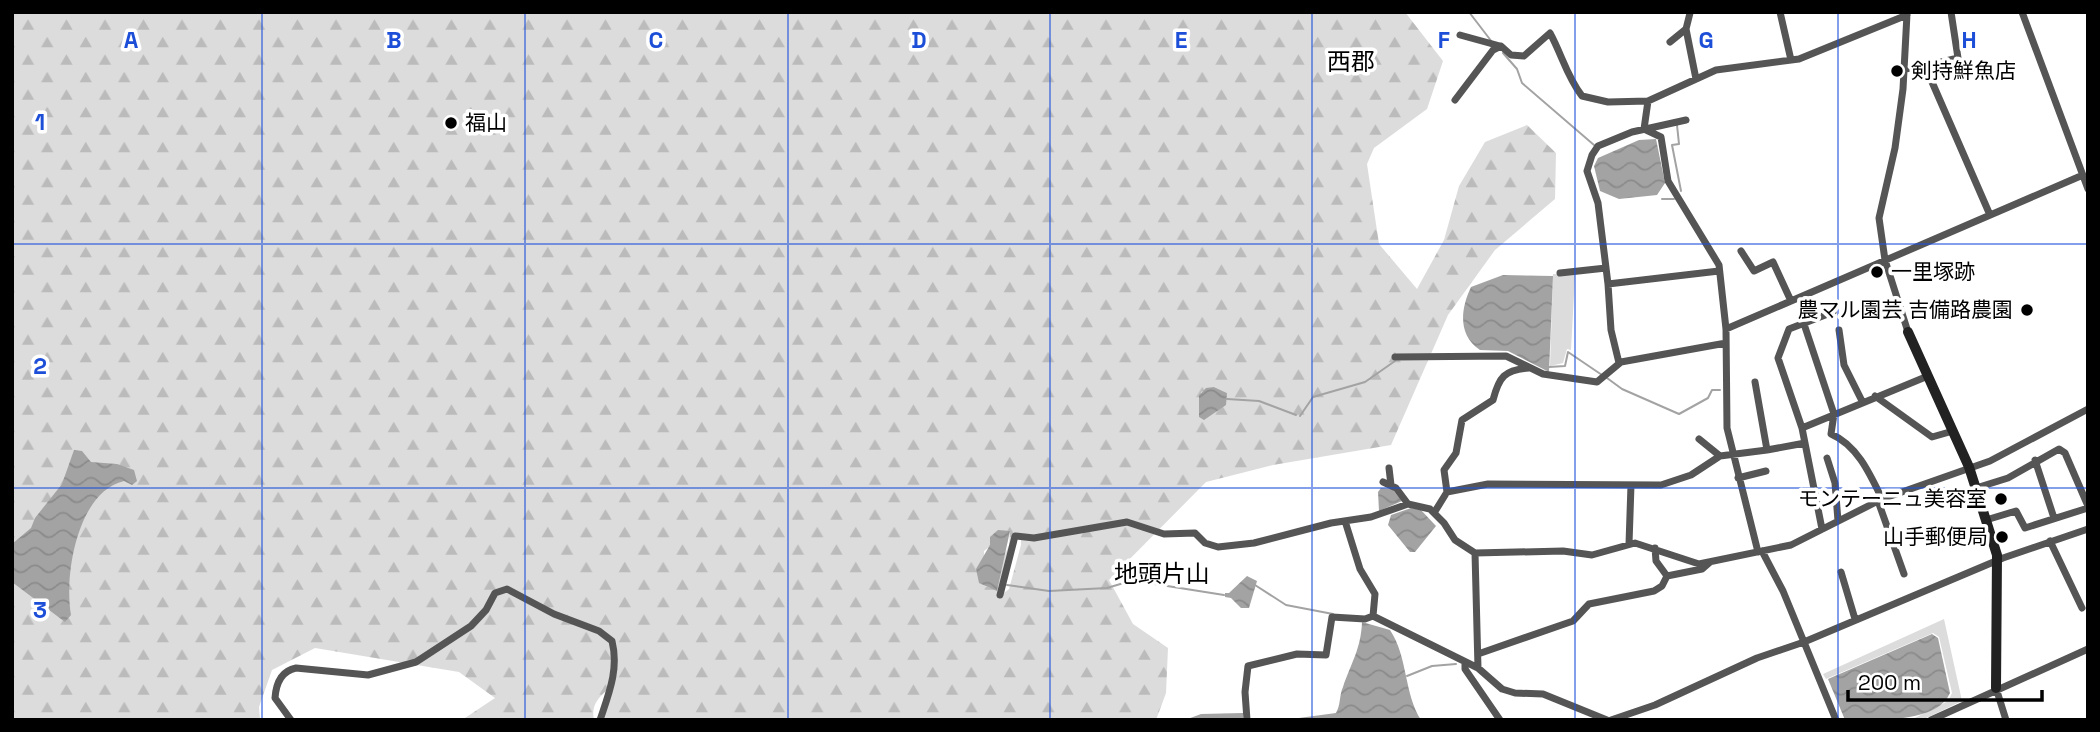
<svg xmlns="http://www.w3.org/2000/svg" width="2100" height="732" font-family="'Space Grotesk','Noto Sans JP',sans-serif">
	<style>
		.grass { fill: #dcdcdc }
		.forest { fill: url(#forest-firs); fill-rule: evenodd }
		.water { fill: url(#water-waves) }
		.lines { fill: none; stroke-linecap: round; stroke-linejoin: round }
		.stream { stroke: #a3a3a3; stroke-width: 2 }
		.street { stroke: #555; stroke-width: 7 }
		.secondary { stroke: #222; stroke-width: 10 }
		.grid { fill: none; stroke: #1d4ed8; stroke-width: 2; stroke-opacity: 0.55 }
		.poi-dot { fill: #000; stroke: #fff; stroke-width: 2.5 }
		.labels { text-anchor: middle; stroke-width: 7; stroke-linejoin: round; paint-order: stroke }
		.poi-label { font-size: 21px; fill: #000; stroke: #fff; text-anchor: start }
		.quarter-label { font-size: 24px; fill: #000; stroke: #fff }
		.grid-label { font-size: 23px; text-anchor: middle; font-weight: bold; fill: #1d4ed8; stroke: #fff; stroke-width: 7; stroke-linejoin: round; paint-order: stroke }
	</style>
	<defs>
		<pattern id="forest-firs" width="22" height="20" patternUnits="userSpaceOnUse" patternTransform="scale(1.75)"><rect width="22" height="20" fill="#dcdcdc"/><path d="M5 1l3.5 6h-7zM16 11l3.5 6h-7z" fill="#bbb"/></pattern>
		<pattern id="water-waves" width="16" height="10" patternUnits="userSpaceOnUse" patternTransform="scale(1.75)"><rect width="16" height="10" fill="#a3a3a3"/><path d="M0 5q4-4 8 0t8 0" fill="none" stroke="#8b8b8b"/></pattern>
	</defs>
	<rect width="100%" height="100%" fill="#fff"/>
	<!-- grass -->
	<path class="grass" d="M1553,274l22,1 -4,75 -4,-1 -4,14 -13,3z
		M1944,619l18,82 -40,19h-11l37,-19 4,-8 -13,-56 -6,-4 -107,46 -3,-5z"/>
	<!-- forest -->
	<path class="forest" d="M12,12h1393l38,49 -16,48 -53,39 -7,16 12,80 38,45 27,-49 15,-54 26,-44 42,-17 29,28 -1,46 -60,51 -47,65 -57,130 -118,20 -67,17 -97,98 24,44 35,24 -2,45 -10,27h-554l4,-29c-9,8 -15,16 -12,29h-132l33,-22 -36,-26 -144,-24 -43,22 -13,37 1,13h-248zM1214,387l13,6 -28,18 2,-19zM1010,531l-1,14 -18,43 -6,-2 -1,-35zM1011,538l10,1v6l-12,44 -5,4z"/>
	<!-- water -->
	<path class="water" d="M1656,139l9,44 -8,12 -38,4 -19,-8 -6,-25 4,-8 41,-18z
		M1503,275l50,1 -4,96 -41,-21 -28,-1c-23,-15 -19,-42 -9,-63z
		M1214,387l13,6 -1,12 -22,15 -5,-3v-22l7,-7z
		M74,450l8,1 9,11 26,2 17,6 3,11 -5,4 -8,-4c-47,11 -60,95 -53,134l-6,7 -53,-40v-38l19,-16 4,-10 27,-34z
		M1381,488l11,1 10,12 -23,10 -1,-19z
		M1411,508l10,2 15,16 -21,26h-5l-22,-27 3,-10z
		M998,530l12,1 -13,60 -18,-8 -3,-14 14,-24v-8z
		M1247,576l10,5 -8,27h-8l-10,-10 -6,-1v-4h4z
		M1362,622l28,8c18,27 14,64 31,90h-137l52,-7c5,-9 3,-17 7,-26 8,-24 18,-38 19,-65z
		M1932,634l6,4 12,55c-13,31 -78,27 -105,27l-17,-41z
		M1243,713v7h-58l16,-6z"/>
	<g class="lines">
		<!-- stream -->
		<path class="stream" d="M1469,12l23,30
			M1503,53l14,16 5,14 72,62
			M1677,125l2,19 -7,1 9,46
			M1662,199h12
			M1549,367l16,-1 3,-14 34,23
			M1607,378l15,11 57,25 29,-16 4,-8h8
			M1227,399l32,2 37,14
			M1300,416l13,-19 52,-15 30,-21
			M1007,585l42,6 58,-3 20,-6h15l82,13
			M1255,585l31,20 47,9
			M1407,676l25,-10 24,-2"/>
		<!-- street -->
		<path class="street" d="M1780,12l11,48
			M2022,12l66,177
			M1690,13l-4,16 10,50
			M1907,14l-4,75 -8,59 -16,70 6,42 23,72
			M1460,35l40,11
			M1670,42l16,-13
			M1925,66l33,-8 -7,-46
			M1905,69l20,-3 65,149
			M1455,100l38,-50 8,-4 10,9 13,1 26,-23c12,22 17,44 32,63l26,6 40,-1 68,-31 83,-11 108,-44
			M1644,129l17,8 7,44 51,84 7,64 1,99 31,124
			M1644,129l4,-28
			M1741,251l13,20 19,-9 18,39
			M1560,273l46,-5
			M1608,284l-10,-81 -11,-32 5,-16 6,-9 34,-14 54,-12
			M1804,324l30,90 -3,20c26,11 39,40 51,65
			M1726,329l357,-154
			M1839,330l5,35 18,36
			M1395,357l111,-1 37,18 54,8 24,-20 105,-19
			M1619,363l-8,-33 -3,-46 111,-13
			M1875,396l57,41 21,-6
			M1802,428l126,-52
			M1699,439l21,17
			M1767,450l38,-7
			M1827,458l8,25 3,38
			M2035,460l19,58
			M1389,468l2,17
			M1738,478l28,-7
			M1383,482l13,6 12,16
			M1976,488l32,-10 51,-29 6,4 23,53
			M1447,492l41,-8 173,1 30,-10 29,-19 47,-6 -12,-68
			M1878,501l26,73
			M1434,513l13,-21 -3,-22 12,-17 6,-33 31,-20c6,-23 11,-30 36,-32
			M1986,520l30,-9 9,17 63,-20
			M1345,521l15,48 15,25 -2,22
			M1822,529l-20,-101 -24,-70 11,-29 44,-17
			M2050,541l32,67
			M1629,544l2,-59
			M1655,548l1,13 11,15
			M1762,551l21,40 53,129
			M1475,553l3,115
			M1841,572l14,47
			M1000,595l15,-59 19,2 93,-16 37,12 31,-1 10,10 13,4 36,-4 77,-20 40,-6 37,-13 22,5 14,14 11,17 20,13 88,-2 29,4 43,-12 64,21 92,-19 91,-46 108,-38 98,-52
			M1478,654l95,-33 16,-17 65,-13 8,-5 5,-10 35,-7 8,-7
			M1465,664v5l35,51
			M1996,688l10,32
			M291,720l-16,-22c1,-14 6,-27 21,-30l72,7 48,-13 55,-36 15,-16 9,-17 12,-4 47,25 45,17 13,10c7,28 -3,52 -12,79
			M1247,720l-2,-28 3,-26 49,-12 29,1 6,-38 33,2 8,-3 105,52 24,21 13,4 28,1 64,26
			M1611,720l44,-15 102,-47 47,-16 199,-84 85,-29
			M1931,720l157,-71"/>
		<!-- secondary -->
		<path class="secondary" d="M1908,332l61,135 28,88 -1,133"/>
	</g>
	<!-- grid -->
	<path class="grid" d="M262,12v708M525,12v708M788,12v708M1050,12v708M1312,12v708M1575,12v708M1838,12v708M12,244h2076M12,488h2076"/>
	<!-- markers -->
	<g class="poi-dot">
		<circle cx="1897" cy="71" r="7"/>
		<circle cx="451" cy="123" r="7"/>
		<circle cx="1877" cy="272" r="7"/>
		<circle cx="2027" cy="310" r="7"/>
		<circle cx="2001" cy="499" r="7"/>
		<circle cx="2002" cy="537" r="7"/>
	</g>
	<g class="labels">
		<!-- poi labels -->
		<g class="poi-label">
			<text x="1911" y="78">剣持鮮魚店</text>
			<text x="465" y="130">福山</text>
			<text x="1891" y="279">一里塚跡</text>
			<text x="2013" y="317" text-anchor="end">農マル園芸 吉備路農園</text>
			<text x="1987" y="506" text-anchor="end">モンテーニュ美容室</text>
			<text x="1988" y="544" text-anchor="end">山手郵便局</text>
		</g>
		<!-- quarter labels -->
		<g class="quarter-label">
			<text x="1351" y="70">西郡</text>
			<text x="1162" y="582">地頭片山</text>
		</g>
	</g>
	<g class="grid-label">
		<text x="131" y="48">A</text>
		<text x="394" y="48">B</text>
		<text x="656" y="48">C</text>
		<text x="919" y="48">D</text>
		<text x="1181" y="48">E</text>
		<text x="1444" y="48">F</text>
		<text x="1706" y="48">G</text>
		<text x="1969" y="48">H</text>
		<text x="40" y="130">1</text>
		<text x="40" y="374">2</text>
		<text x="40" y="618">3</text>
	</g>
	<!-- border -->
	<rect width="2100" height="732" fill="none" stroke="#000000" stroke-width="28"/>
	<!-- scale -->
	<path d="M1848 690v10h194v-10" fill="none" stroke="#000000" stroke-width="3.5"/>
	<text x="1858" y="690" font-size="21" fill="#000000" stroke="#ffffff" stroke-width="5" paint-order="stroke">200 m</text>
</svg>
